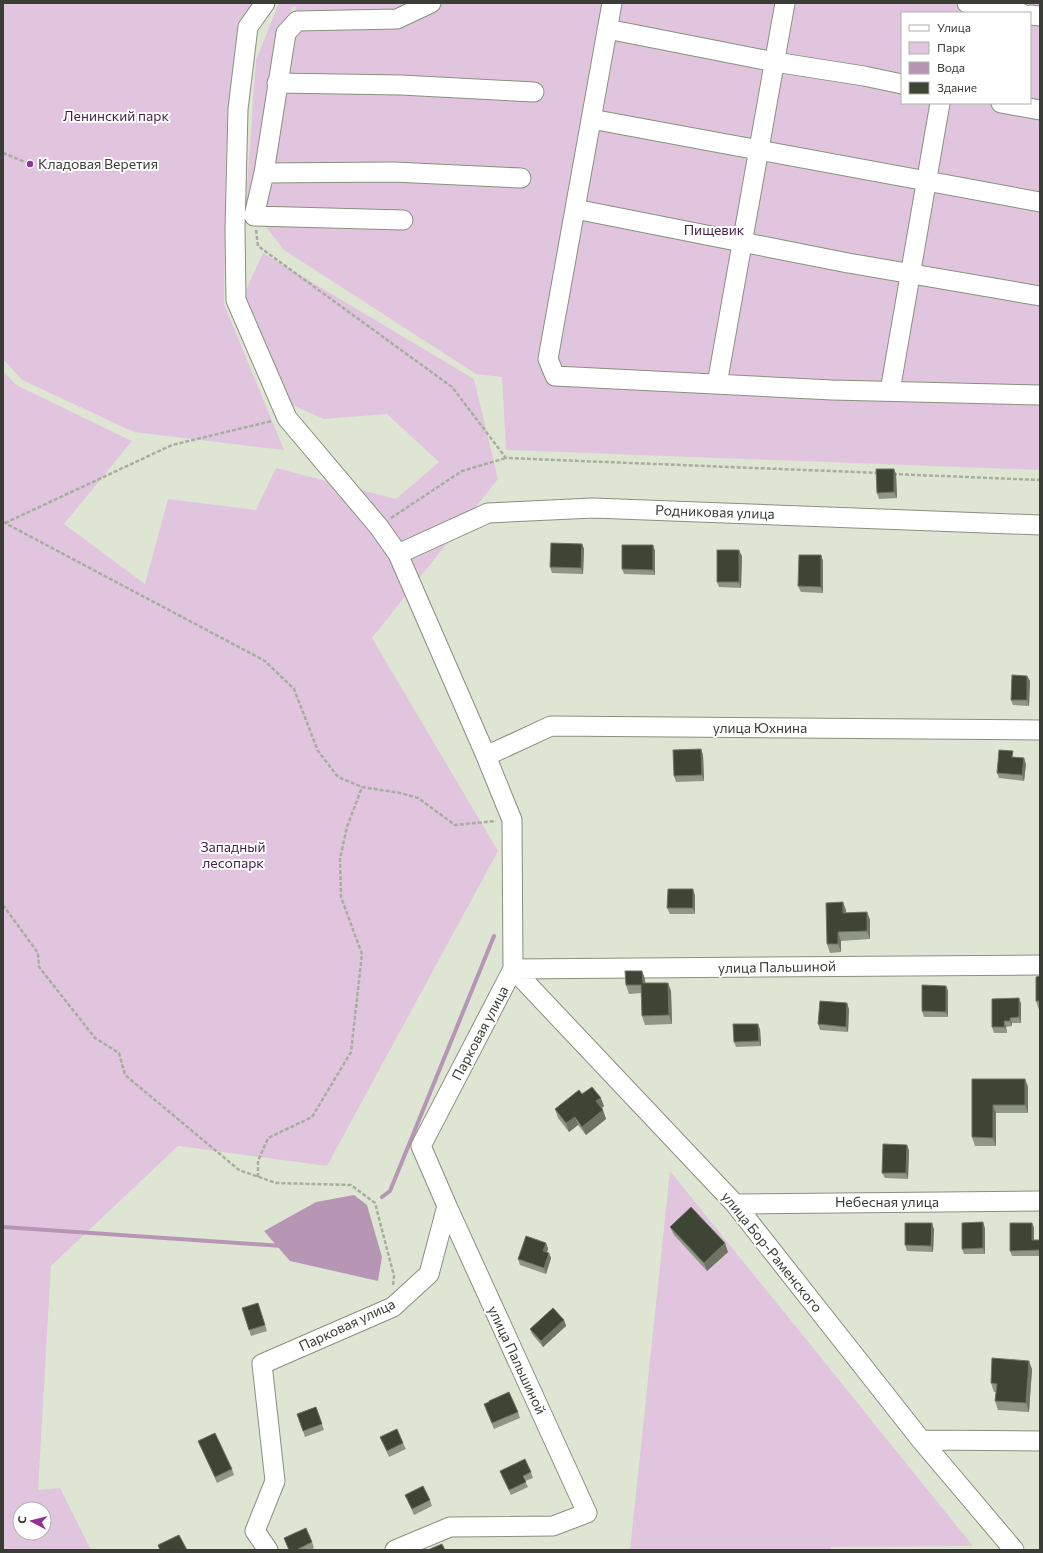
<svg xmlns="http://www.w3.org/2000/svg" width="1043" height="1553" font-family="Commissioner,sans-serif">
	<style>
		.green { fill: #e1c5df; fill-rule: evenodd }
		.water { fill: #b796b5 }
		.lines { fill: none; stroke-linecap: round; stroke-linejoin: round }
		.stream { stroke: #b796b5; stroke-width: 4 }
		.minor-casing { stroke: #88907d; stroke-width: 21 }
		.path { stroke: #a7ae9e; stroke-width: 2.5; stroke-dasharray: 4 2; stroke-linecap: butt }
		.minor { stroke: #fff; stroke-width: 19 }
		.wall { fill: #8e9684 }
		.shaded-wall { fill: #6f7564 }
		.building { fill: #3f4535; stroke: #6f7564 }
		.poi-dot { fill: #953096; stroke: #fff; stroke-width: 1.5 }
		.labels { text-anchor: middle; stroke-width: 4; stroke-linejoin: round; paint-order: stroke }
		.park-label { font-size: 14px; fill: #481e48; stroke: #fff }
		.poi-label { font-size: 14px; fill: #393d35; stroke: #fff; text-anchor: start }
		.street-label { font-size: 14px; fill: #393d35; stroke: #fff }
	</style>
	<rect width="100%" height="100%" fill="#dee6d3"/>
	<!-- green -->
	<path class="green" d="M3,3h253l-16,23 -14,125 -2,153 60,146 -150,-18 -112,-52 -19,-21z
		M279,3h90l55,2 9,-2h607v467l-534,-20 -4,-73 -26,-3 -192,-124 -32,-41 44,-203 -4,1 -47,208 11,-155zM902,13h128v90h-128z
		M263,253l211,126 24,100 -126,159 126,213 -171,315 -149,-20 -127,120 -13,224 22,-2 31,62h-88v-1179l13,14 116,56 -68,83 81,60 23,-85 88,11 20,-42 120,31 43,-37 -52,-48 -63,5 -36,-16 -46,-104zM20,1509h24v24h-24z
		M670,1171l303,375 -142,1v3h-201z"/>
	<!-- water -->
	<path class="water" d="M354,1195l13,10 15,52 -4,24 -88,-20 -26,-30 52,-29z"/>
	<g class="lines">
		<!-- stream -->
		<path class="stream" d="M382,1197l8,-6 104,-255
			M3,1227l279,19"/>
		<!-- minor casing -->
		<g class="minor-casing">
			<path id="minor" d="M265,3l-17,24 -10,82 -3,120 1,71 51,118 92,109 19,27 88,202 26,64 1,149 -92,177 26,60 -18,68 -36,33 -131,57 13,117 -20,50 13,19
				M612,3l-64,356 7,17 277,14 208,5
				M967,3l54,10
				M1030,15l10,1
				M607,29l168,33 89,14 38,8
				M277,83l124,2 133,7
				M1001,103l39,7
				M591,119l449,83
				M264,173l130,-1 127,6
				M575,209l273,54 192,33
				M403,220l-149,-4 10,-43 22,-140 11,-12 100,-2 34,-16
				M717,384l68,-381
				M890,391l50,-288
				M398,554l90,-41 105,-5 447,17
				M486,756l65,-30 489,4
				M513,969l222,235 186,236 93,110
				M513,969l527,-4
				M735,1204l305,-3
				M921,1440l119,1
				M395,1550l55,-23 103,-1 34,-13 -140,-307"/>
		</g>
		<!-- path -->
		<path class="path" d="M3,153l27,11
			M256,230l2,16 194,141 54,71 374,15
			M893,474l147,6
			M391,518l71,-47 44,-13
			M3,522l262,139 29,28 24,62 20,26 24,10 38,6 18,5 37,27 41,-4
			M5,523l167,-78 100,-24
			M3,905l35,48 1,14 56,71 24,15 6,22 114,95 37,13 75,2 24,18 19,73 -1,10
			M258,1177v-16l10,-23 44,-21 39,-65 11,-98 -21,-57 -1,-38 7,-32 15,-40"/>
		<!-- minor -->
		<use href="#minor" class="minor"/>
	</g>
	<!-- wall -->
	<path class="wall" d="M894,469l2,5 1,24 -18,1 -2,-6z
		M582,544l2,5 -1,25 -31,-1 -2,-6z
		M653,545l2,6v24l-31,-1 -2,-5z
		M821,555l2,6v32l-22,-1 -3,-6z
		M742,556l-1,32 -22,-1 -2,-5z
		M1027,676l3,5 -1,25 -16,-1 -2,-5z
		M701,749l2,6 1,26 -28,1 -2,-6z
		M1015,757l11,7 -2,17 -25,-3 -2,-5z
		M695,895v19h-25l-3,-6z
		M846,910v3l21,-1 3,8v19l-29,2v11l-11,1 -3,-9z
		M642,971l3,8v4h23l3,8 1,33 -27,1 -3,-9 -1,-23 -12,1 -3,-9z
		M1040,976v34h-1l-3,-9z
		M946,986l2,5v26h-24l-2,-6z
		M1019,998l2,6v19h-9v3l-6,1 1,6h-13l-2,-6z
		M849,1009l-1,23 -28,-2 -2,-6z
		M760,1029l1,17 -25,1 -2,-5z
		M972,1079h53l3,8v26h-32v33h-21l-3,-9z
		M582,1094l22,12 -2,2 4,11 -20,16 -8,-10 -9,7 -11,-14 -3,-9z
		M909,1150l-1,29 -23,-1 -3,-5z
		M1032,1223l2,5v12h6v16h-28l-2,-5z
		M670,1227l58,25 -21,19 -33,-36z
		M985,1228v26h-21l-2,-5z
		M934,1229l-1,23 -26,-1 -2,-6z
		M546,1243l2,6 -1,3 4,6 -5,16 -26,-9 -2,-6z
		M258,1303l9,28 -16,5 -9,-28z
		M564,1320l2,6 -23,21 -11,-13 -2,-5z
		M1032,1369l-3,43 -31,-2 -3,-9 1,-9h-2l-3,-9z
		M316,1407l8,23 -19,7 -8,-23z
		M486,1410l32,2 2,6 -26,11z
		M380,1437l23,6 3,6 -17,8z
		M198,1441l34,28 2,6 -17,8z
		M500,1471l31,1 2,6 -8,3 3,6 -17,8 -9,-18z
		M405,1495l25,5 2,6 -18,9z
		M284,1538l28,4 2,6 -4,2h-21z"/>
	<!-- shaded-wall -->
	<path class="shaded-wall" d="M894,469l2,5 1,24 -3,-6z
		M582,544l2,5 -1,25 -2,-6z
		M653,545l2,6v24l-2,-5z
		M739,550l3,6 -1,32 -2,-6z
		M821,555l2,6v32l-2,-6z
		M1027,676l3,5 -1,25 -2,-6z
		M701,749l2,6 1,26 -2,-6z
		M1024,758l2,6 -2,17 -2,-6z
		M693,889l2,6v19l-2,-6z
		M843,902l3,8v11l-3,-8z
		M867,912l3,8v19l-3,-8z
		M838,932l3,9v11l-3,-8z
		M642,971l3,8 1,13 -3,-9z
		M668,983l3,8 1,33 -3,-9z
		M946,986l2,5v26l-2,-5z
		M1019,998l2,6v19l-2,-6z
		M847,1003l2,6 -1,23 -2,-5z
		M1010,1018l2,5v3l-2,-5z
		M1004,1021l2,6 1,6 -2,-6z
		M758,1024l2,5 1,17 -2,-5z
		M1025,1079l3,8v26l-3,-8z
		M601,1098l3,8 -5,4 -3,-9z
		M993,1105l3,8v33l-3,-8z
		M603,1110l3,9 -20,16 -4,-8z
		M575,1117l3,8 -9,7 -3,-9z
		M907,1145l2,5 -1,29 -2,-6z
		M983,1222l2,6v26l-2,-6z
		M932,1223l2,6 -1,23 -2,-6z
		M1032,1223l2,5v17l-2,-5z
		M546,1243l2,6 -3,8 -2,-6z
		M725,1243l3,9 -21,19 -3,-8z
		M549,1253l2,5 -5,16 -2,-6z
		M564,1320l2,6 -23,21 -2,-6z
		M1029,1361l3,8 -3,43 -3,-9z"/>
	<!-- building -->
	<path class="building" d="M876,469h18v23l-17,1z
		M551,543l31,1 -1,24 -31,-1z
		M622,545h31v25l-31,-1z
		M717,550h22v32h-22z
		M799,555h22v32l-23,-1z
		M1012,675l15,1v24h-16z
		M701,749l1,26 -28,1 -1,-26z
		M999,750l14,1 -1,6 12,1 -2,17 -25,-2z
		M668,889h25v19h-26z
		M843,902v11l24,-1v19l-29,1v12h-11l-1,-41z
		M625,971h17l1,12h25l1,32 -27,1 -1,-31h-15z
		M1040,976v25h-4v-24z
		M922,985l24,1v26l-24,-1z
		M1019,998v19l-9,1v3h-6l1,6h-13v-28z
		M820,1001l27,2 -1,24 -28,-3z
		M733,1024h25l1,17 -25,1z
		M972,1079h53v26h-32v33l-21,-1z
		M592,1087l9,11 -5,3 7,9 -21,17 -7,-10 -9,6 -11,-14 24,-19 3,4z
		M883,1144l24,1 -1,28h-24z
		M691,1207l34,36 -21,20 -34,-36z
		M983,1222v26l-21,1v-26z
		M905,1223h27l-1,23 -26,-1z
		M1010,1223h22v17h8v10l-30,1z
		M526,1236l20,7 -3,8 6,2 -5,15 -26,-9z
		M258,1303l7,22 -16,5 -7,-22z
		M553,1308l11,12 -23,21 -11,-12z
		M992,1358l37,3 -3,42 -31,-2 2,-17 -6,-1z
		M509,1392l9,20 -26,11 -8,-19 5,-2v-1z
		M316,1407l6,17 -19,7 -6,-17z
		M397,1429l6,14 -16,8 -7,-14z
		M215,1433l17,36 -17,8 -17,-36z
		M525,1459l6,13 -8,4 3,6 -17,8 -9,-19z
		M423,1486l7,14 -18,9 -7,-14z
		M306,1528l6,14 -16,8h-7l-5,-12z
		M179,1535l8,15h-27l-2,-5z
		M442,1544l3,6h-14l-1,-1z"/>
	<!-- markers -->
	<circle class="poi-dot" cx="30" cy="164" r="4"/>
	<g class="labels">
		<!-- park labels -->
		<g class="park-label">
			<text x="116" y="121">Ленинский парк</text>
			<text x="714" y="235">Пищевик</text>
			<text x="233" y="852">Западный<tspan x="233" dy="16">лесопарк</tspan></text>
		</g>
		<!-- poi labels -->
		<g class="poi-label">
			<text x="38" y="169">Кладовая Веретия</text>
		</g>
		<!-- street labels -->
		<g class="street-label">
			<text transform="translate(715 512) rotate(2)" y="5">Родниковая улица</text>
			<text x="760" y="733">улица Юхнина</text>
			<text transform="translate(777 967) rotate(-1)" y="5">улица Пальшиной</text>
			<text transform="translate(480 1033) rotate(-62)" y="5">Парковая улица</text>
			<text x="887" y="1207">Небесная улица</text>
			<text transform="translate(772 1252) rotate(51)" y="5">улица Бор-Раменского</text>
			<text transform="translate(347 1325) rotate(-25)" y="5">Парковая улица</text>
			<text transform="translate(517 1360) rotate(65)" y="5">улица Пальшиной</text>
		</g>
	</g>
	<!-- border -->
	<rect width="1043" height="1553" fill="none" stroke="#393d35" stroke-width="8"/>
	<!-- legend -->
	<rect x="901" y="12" width="130" height="92" fill="#ffffff" stroke="#b0b1ae"/>
	<rect x="909" y="25" width="20" height="6" fill="#ffffff" stroke="#b0b1ae"/>
	<text x="937" y="32" font-size="12" fill="#393d35">Улица</text>
	<rect x="909" y="42" width="20" height="12" fill="#e1c5df" stroke="#b0b1ae"/>
	<text x="937" y="52" font-size="12" fill="#393d35">Парк</text>
	<rect x="909" y="62" width="20" height="12" fill="#b796b5" stroke="#b0b1ae"/>
	<text x="937" y="72" font-size="12" fill="#393d35">Вода</text>
	<rect x="909" y="82" width="20" height="12" fill="#3f4535" stroke="#b0b1ae"/>
	<text x="937" y="92" font-size="12" fill="#393d35">Здание</text>
	<!-- north arrow -->
	<g transform="translate(32 1521) rotate(277)"><circle r="19" fill="#ffffff" stroke="#b0b1ae"/>
	<path d="M0-3L7 15L0 10L-7 15Z" fill="#953096"/>
	<text y="-6" font-size="11" font-weight="bold" text-anchor="middle" fill="#393d35">С</text>
	</g>
</svg>
